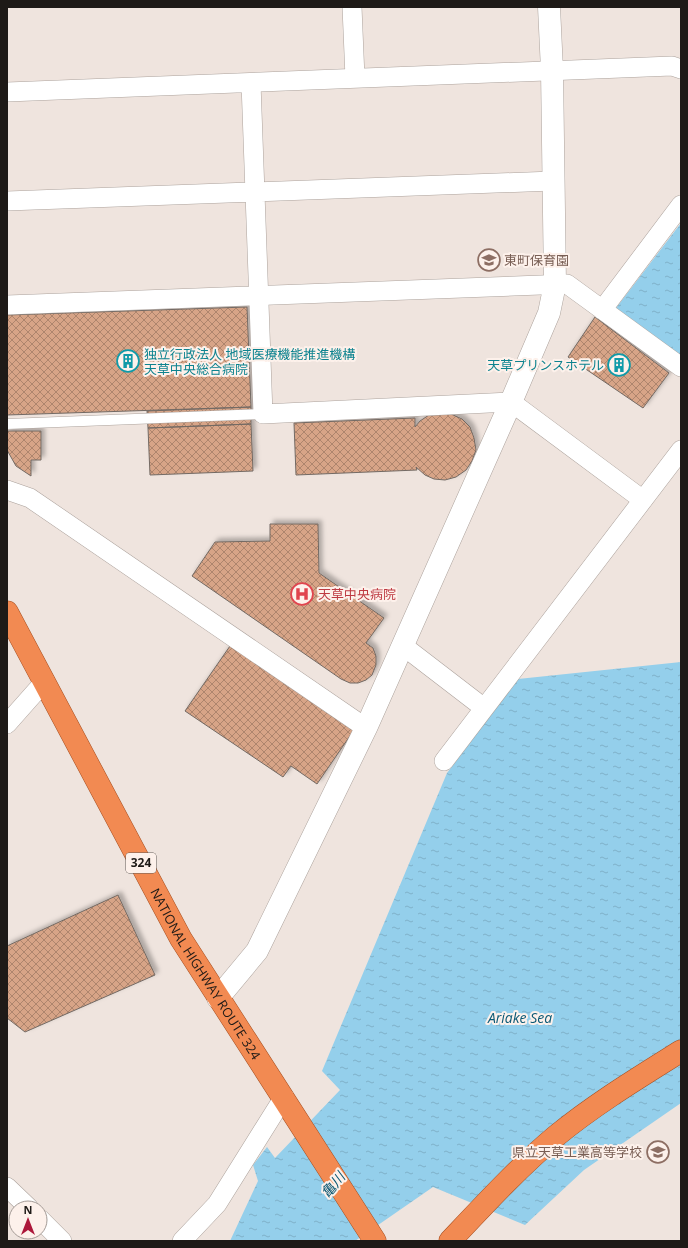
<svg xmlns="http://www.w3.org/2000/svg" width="688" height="1248" font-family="'Open Sans','Noto Sans JP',sans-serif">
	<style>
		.water { fill: url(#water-ripples) }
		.building { fill: url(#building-cross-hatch); stroke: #736a64; filter: url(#shadow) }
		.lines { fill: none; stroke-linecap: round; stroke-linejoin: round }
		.service-casing { stroke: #aca29c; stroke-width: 11 }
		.minor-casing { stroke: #aca29c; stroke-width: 20 }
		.tertiary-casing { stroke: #aca29c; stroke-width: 23 }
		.trunk-casing { stroke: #a54f21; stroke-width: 23 }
		.service { stroke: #fff; stroke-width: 10 }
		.minor { stroke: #fff; stroke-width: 19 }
		.tertiary { stroke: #fff; stroke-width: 22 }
		.trunk { stroke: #f28a52; stroke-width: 22 }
		.labels { text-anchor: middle; stroke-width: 4; stroke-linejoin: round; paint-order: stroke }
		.shield { fill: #fdf1eb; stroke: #615a57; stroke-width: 1 }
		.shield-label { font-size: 12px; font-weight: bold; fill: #1e1a17 }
		.education-label { font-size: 13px; fill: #785e54; stroke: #fdf1eb; text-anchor: start }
		.culture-label { font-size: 13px; fill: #0d838f; stroke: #fdf1eb; text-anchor: start }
		.health-label { font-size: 13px; fill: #be3a42; stroke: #fdf1eb; text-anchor: start }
		.street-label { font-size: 13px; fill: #1e1a17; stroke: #fdf1eb }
		.water-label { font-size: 14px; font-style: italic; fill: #0b5975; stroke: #fdf1eb }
	</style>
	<defs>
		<pattern id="water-ripples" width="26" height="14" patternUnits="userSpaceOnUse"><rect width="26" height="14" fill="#94cfeb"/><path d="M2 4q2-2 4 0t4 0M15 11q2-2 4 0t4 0" fill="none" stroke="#7fb1c9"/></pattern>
		<pattern id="building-cross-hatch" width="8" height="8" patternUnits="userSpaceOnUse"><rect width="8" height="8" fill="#d7a487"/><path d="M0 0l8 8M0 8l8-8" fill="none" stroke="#ae856d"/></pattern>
		<filter id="shadow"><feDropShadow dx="3.5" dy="-3.5" stdDeviation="2" flood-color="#0004"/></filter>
	</defs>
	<rect width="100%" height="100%" fill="#efe4de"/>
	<!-- water -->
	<path class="water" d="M681,223v133l-65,-48z
		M681,662v441l-97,67 -59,55 -92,-38 -78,54h-125l28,-60 -5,-16 14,-18 8,11 65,-68 -18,-19 125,-298 71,-94z"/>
	<!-- building -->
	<path class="building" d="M247,307l4,100 -244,8v-100z
		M595,317l74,56 -26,35 -75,-51z
		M251,407v17l-103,4 -1,-17z
		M451,414l11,5 8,8 4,11 2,12 -4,11 -6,9 -10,7 -11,3 -11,-1 -9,-4 -9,-8 1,3 -121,5 -2,-52 121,-5v9l5,-6 9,-6z
		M251,424l2,47 -103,4 -2,-47z
		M7,431h34v29h-10v16l-15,-10 -9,-16z
		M270,524h48l1,49 65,45 -18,25 7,5 3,8v9l-4,10 -6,5 -8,3h-8l-9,-4 -149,-103 23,-34 55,-1z
		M230,646l124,84 -37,54 -26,-18 -8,11 -98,-66z
		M118,895l37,80 -130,57 -18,-14v-72z"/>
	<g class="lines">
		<!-- service casing -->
		<g class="service-casing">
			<path id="service" d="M7,424l256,-10"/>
		</g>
		<!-- minor casing -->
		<g class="minor-casing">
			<path id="minor" d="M352,7l3,71
				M251,83l12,331 248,-12 132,98
				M7,92l665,-26 9,3
				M7,201l546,-20
				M7,305l560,-21 114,83
				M602,310l79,-105
				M7,490l23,8 336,230
				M402,645l82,63
				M7,724l38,-43
				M444,761l237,-311
				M7,1187l22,21
				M40,1219l22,22
				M182,1241l35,-37 67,-107"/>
		</g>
		<!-- tertiary casing -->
		<g class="tertiary-casing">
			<path id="tertiary" d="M218,998l39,-47 109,-223 145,-326 38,-89 6,-29 -3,-214 -3,-63"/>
		</g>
		<!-- trunk casing -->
		<g class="trunk-casing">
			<g id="trunk">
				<path id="s1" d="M7,612l174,327 194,302"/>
				<path d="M450,1241c34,-36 68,-73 106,-105 39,-32 82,-58 125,-85"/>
			</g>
		</g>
		<!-- service -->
		<use href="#service" class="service"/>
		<!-- minor -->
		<use href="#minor" class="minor"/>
		<!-- tertiary -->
		<use href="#tertiary" class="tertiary"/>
		<!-- trunk -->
		<use href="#trunk" class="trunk"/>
	</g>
	<!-- icons -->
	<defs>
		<g id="school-ring" transform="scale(1.15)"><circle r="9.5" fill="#fdf1eb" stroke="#8d6e63" stroke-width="1.5"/><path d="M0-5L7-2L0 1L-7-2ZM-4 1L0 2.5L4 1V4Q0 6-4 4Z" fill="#8d6e63"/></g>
		<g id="building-ring" transform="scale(1.15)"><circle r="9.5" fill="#fdf1eb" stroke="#0f9aa8" stroke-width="1.5"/><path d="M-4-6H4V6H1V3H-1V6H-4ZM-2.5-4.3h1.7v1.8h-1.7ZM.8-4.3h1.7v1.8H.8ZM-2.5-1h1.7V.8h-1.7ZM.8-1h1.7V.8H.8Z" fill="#0f9aa8"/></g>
		<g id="hospital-ring" transform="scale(1.15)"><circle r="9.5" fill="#fdf1eb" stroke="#e0444e" stroke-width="1.5"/><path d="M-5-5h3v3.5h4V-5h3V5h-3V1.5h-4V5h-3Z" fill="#e0444e"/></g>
	</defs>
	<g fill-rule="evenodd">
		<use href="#school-ring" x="489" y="260"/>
		<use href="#building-ring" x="128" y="361"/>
		<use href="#building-ring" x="619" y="365"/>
		<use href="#hospital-ring" x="302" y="594"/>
		<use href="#school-ring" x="658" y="1152"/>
	</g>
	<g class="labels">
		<!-- shield labels -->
		<rect class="shield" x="126" y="853" width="30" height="20" rx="3"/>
		<g class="shield-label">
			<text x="141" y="867">324</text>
		</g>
		<!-- education labels -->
		<g class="education-label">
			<text x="504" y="265">東町保育園</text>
			<text x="642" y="1157" text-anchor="end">県立天草工業高等学校</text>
		</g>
		<!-- culture labels -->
		<g class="culture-label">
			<text x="144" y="359">独立行政法人 地域医療機能推進機構<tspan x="144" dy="15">天草中央総合病院</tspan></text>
			<text x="604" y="370" text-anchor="end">天草プリンスホテル</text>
		</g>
		<!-- health labels -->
		<g class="health-label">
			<text x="318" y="599">天草中央病院</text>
		</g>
		<!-- street labels -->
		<g class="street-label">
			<text dy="5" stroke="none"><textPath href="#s1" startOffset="413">NATIONAL HIGHWAY ROUTE 324</textPath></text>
		</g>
		<!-- water labels -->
		<g class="water-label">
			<text x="520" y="1023">Ariake Sea</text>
			<text transform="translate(333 1185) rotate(-51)" y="5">亀川</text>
		</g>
	</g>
	<!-- border -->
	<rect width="688" height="1248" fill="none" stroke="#1e1a17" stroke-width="16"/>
	<!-- north arrow -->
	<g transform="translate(28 1220)"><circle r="19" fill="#fdf1eb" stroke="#a49b96"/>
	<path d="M0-3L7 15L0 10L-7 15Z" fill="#ac173a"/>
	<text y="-6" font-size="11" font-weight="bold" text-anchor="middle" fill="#1e1a17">N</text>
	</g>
</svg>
